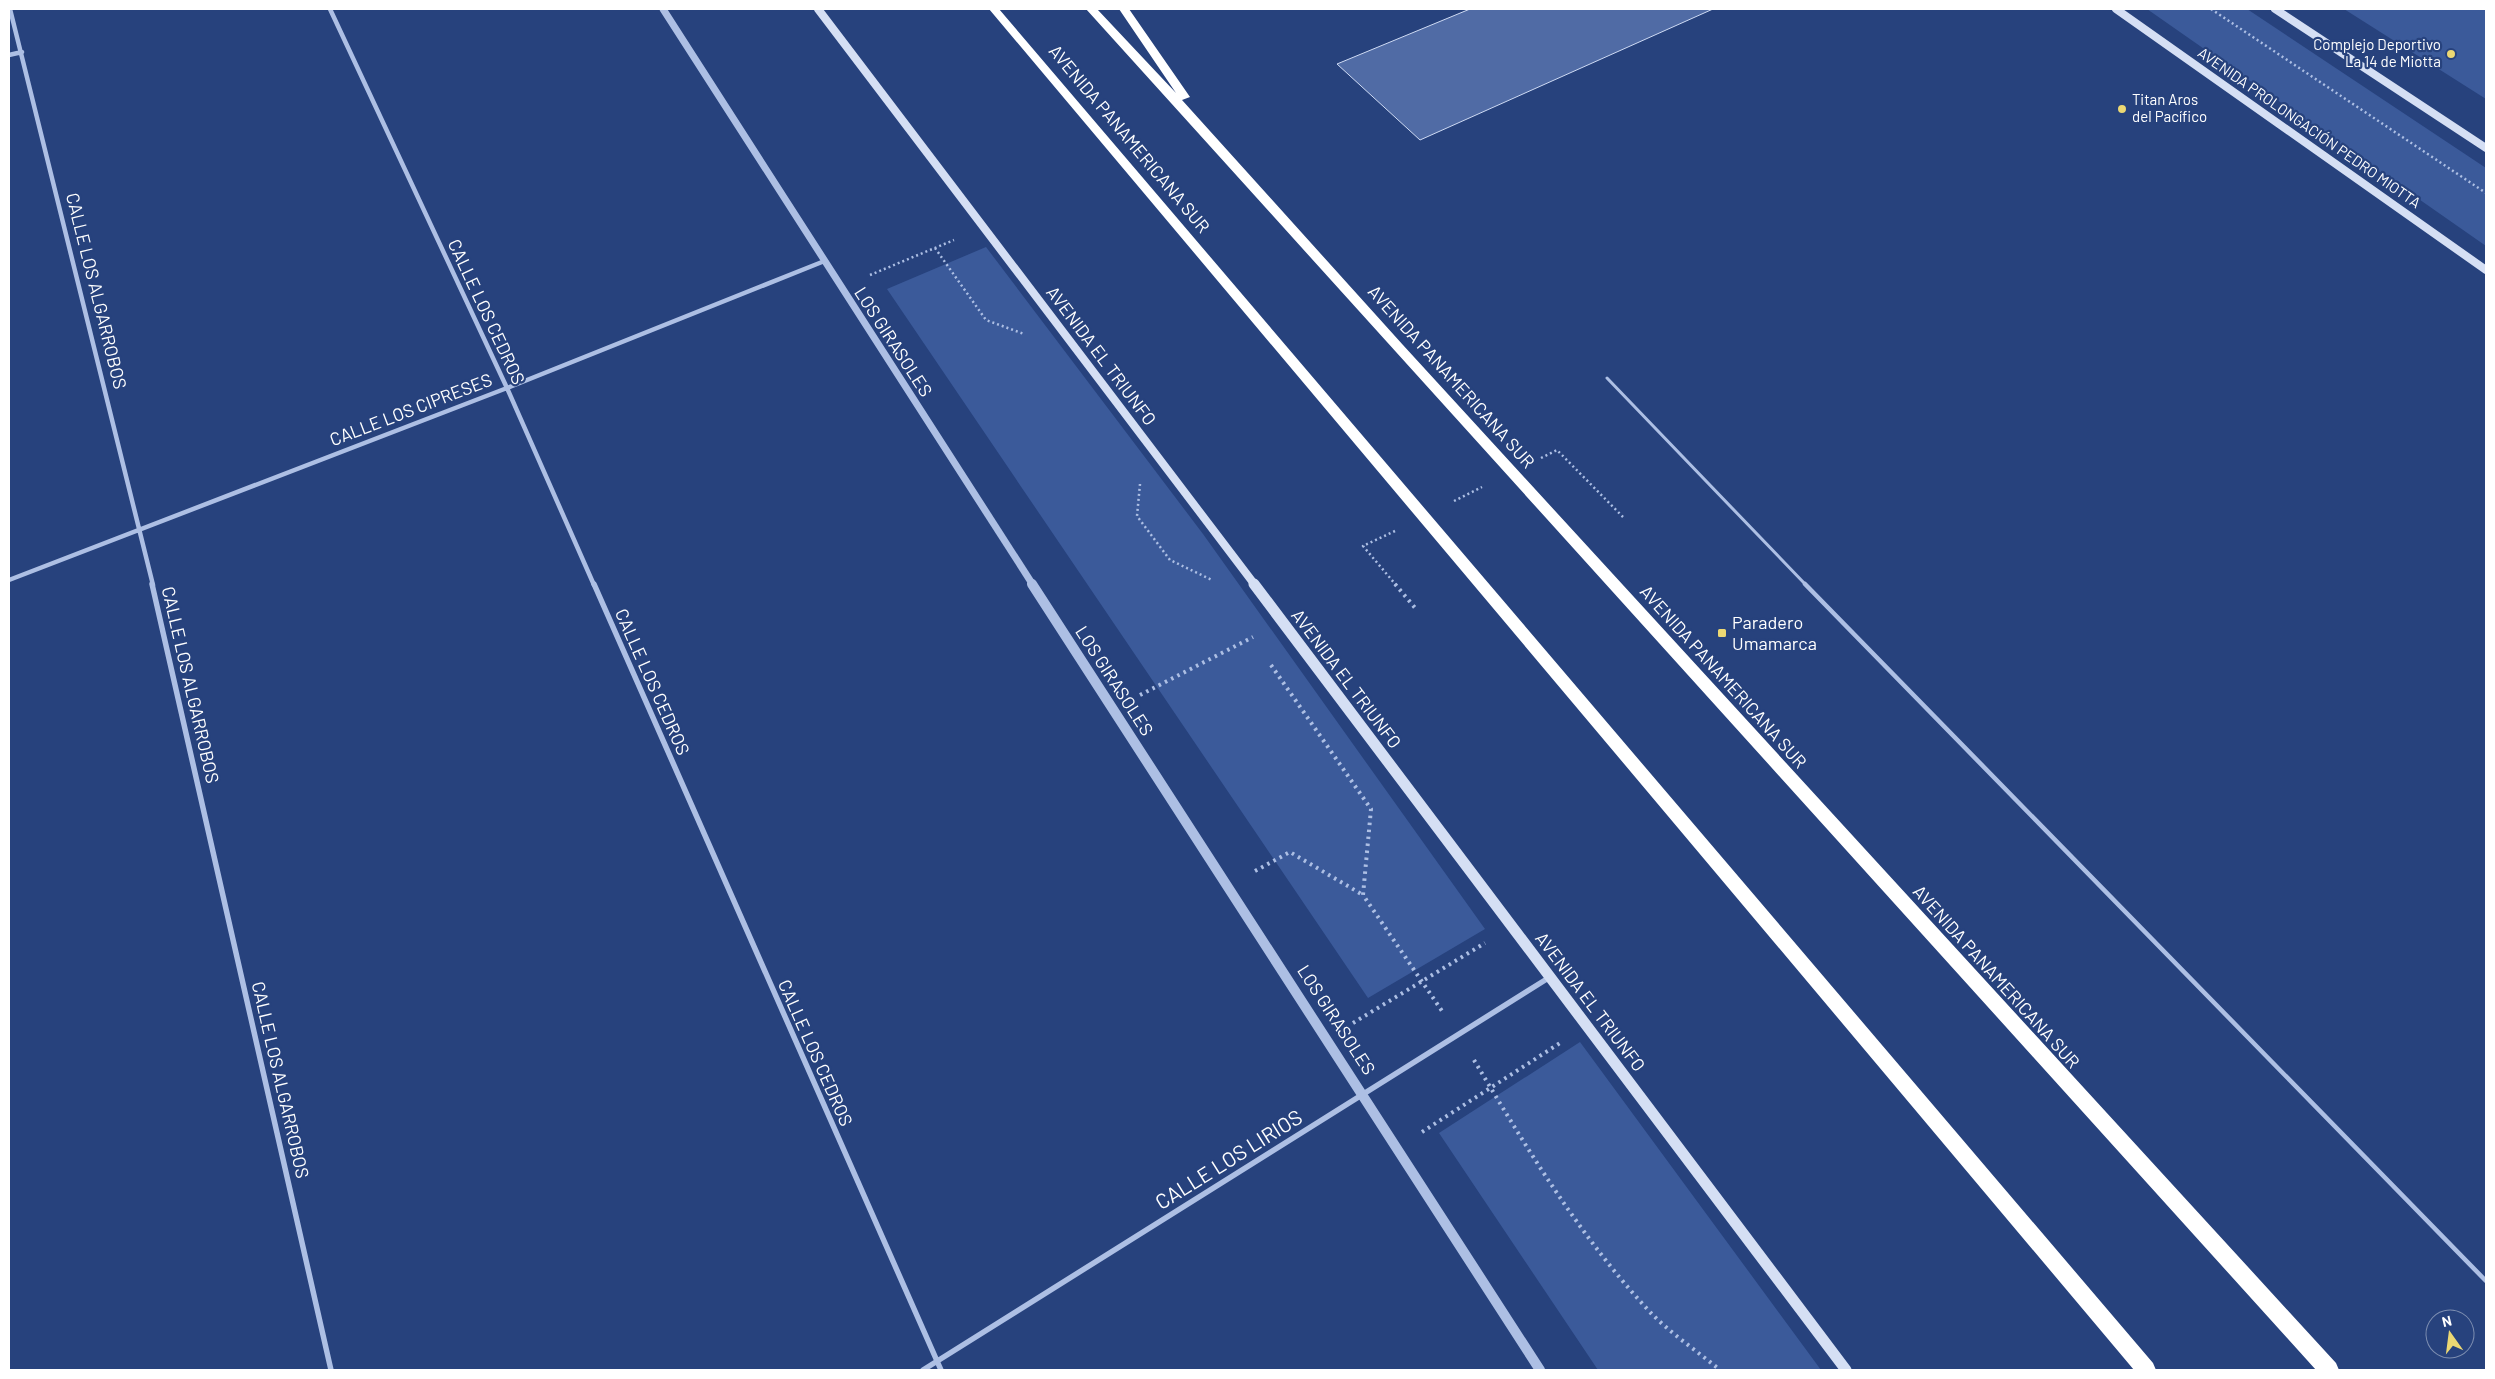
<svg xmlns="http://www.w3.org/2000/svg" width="2495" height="1379" font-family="Barlow,sans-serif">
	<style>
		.green { fill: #3b5a9a }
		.building { fill: #506ba5; stroke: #cfdbf4 }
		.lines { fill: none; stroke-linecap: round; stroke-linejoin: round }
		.path-far1 { stroke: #adbfe4; stroke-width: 2.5; stroke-dasharray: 2 3; stroke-linecap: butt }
		.path { stroke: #adbfe4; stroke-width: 4; stroke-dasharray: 2.5 4.5; stroke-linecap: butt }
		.service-far1 { stroke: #adbfe4; stroke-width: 3 }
		.service { stroke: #adbfe4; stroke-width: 4.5 }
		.minor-far1 { stroke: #adbfe4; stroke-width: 4.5 }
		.minor { stroke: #adbfe4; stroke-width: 5.5 }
		.tertiary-far1 { stroke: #adbfe4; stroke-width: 7 }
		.tertiary { stroke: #adbfe4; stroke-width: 10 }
		.secondary-far1 { stroke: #d5dff4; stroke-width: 8 }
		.secondary { stroke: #d5dff4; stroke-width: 11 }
		.motorway { fill: #fff; fill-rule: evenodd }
		.poi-dot { fill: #ecd873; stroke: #27427d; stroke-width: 2 }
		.labels { text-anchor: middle; stroke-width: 4.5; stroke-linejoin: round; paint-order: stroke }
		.far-poi-label { font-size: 15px; fill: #fff; stroke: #27427d; text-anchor: end }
		.far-street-label { font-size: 15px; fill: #fff; stroke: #27427d }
		.street-label { font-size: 18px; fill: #fff; stroke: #27427d }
		.poi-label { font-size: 18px; fill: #fff; stroke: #27427d; text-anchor: start }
		.near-street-label { font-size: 21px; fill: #fff; stroke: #27427d }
	</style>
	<rect width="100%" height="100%" fill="#27427d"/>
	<!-- green -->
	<path class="green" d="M2147,9h100l239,159v78z
		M2344,9h142v90z
		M986,247l217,287 282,395 -117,69 -481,-709z
		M1580,1042l241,328h-223l-159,-237z"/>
	<!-- building -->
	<path class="building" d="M1470,9h243l-293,131 -83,-76z"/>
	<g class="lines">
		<!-- path-far1 -->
		<path class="path-far1" d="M2211,9l275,184
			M935,248l51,72 38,14
			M870,275l84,-35
			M1541,458l16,-8 66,67
			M1140,484l-3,32 33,44 42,20
			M1454,501l28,-14
			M1395,531l-32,15 33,39"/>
		<!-- path -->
		<path class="path" d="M1395,584l21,25
			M1271,665l100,144 -8,86 79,116
			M1140,695l113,-58
			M1255,871l35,-19 73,43
			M1353,1023l132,-80
			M1474,1060c52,87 106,177 176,252 20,21 47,39 70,58
			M1422,1132l138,-89"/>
		<!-- service-far1 -->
		<path class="service-far1" d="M1607,378l199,207"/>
		<!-- service -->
		<path class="service" d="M1805,584l681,697"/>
		<!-- minor-far1 -->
		<path class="minor-far1" d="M10,9l143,576
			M330,9l177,379 87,197
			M9,55l13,-3
			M9,580l498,-192 315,-126"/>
		<!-- minor -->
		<path class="minor" d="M152,584l179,786
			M594,584l347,786
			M923,1370l627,-393"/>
		<!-- tertiary-far1 -->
		<path class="tertiary-far1" d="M663,9l370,576"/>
		<!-- tertiary -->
		<path class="tertiary" d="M1032,584l508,786"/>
		<!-- secondary-far1 -->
		<path class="secondary-far1" d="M818,9l437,576
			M2116,9l370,261
			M2275,9l211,139"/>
		<!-- secondary -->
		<path class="secondary" d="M1254,584l592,786"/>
		<!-- motorway -->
		<path class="motorway" d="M989,9h10l1154,1354 3,7h-22z
			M1086,9h11l79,84 -57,-84h10l61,88 -8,3 221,245 933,1018 3,7h-23z"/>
	</g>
	<!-- markers -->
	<g class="poi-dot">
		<circle cx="2451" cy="54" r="5"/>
		<circle cx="2122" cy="109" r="5"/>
		<rect x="1717" y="628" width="10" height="10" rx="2.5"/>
	</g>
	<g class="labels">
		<!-- far-poi labels -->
		<g class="far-poi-label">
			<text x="2441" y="50">Complejo Deportivo<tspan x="2441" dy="17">La 14 de Miotta</tspan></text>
			<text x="2132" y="105" text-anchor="start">Titan Aros<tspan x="2132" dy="17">del Pacífico</tspan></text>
		</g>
		<!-- far-street labels -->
		<g class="far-street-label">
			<text transform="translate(2309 128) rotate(35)" y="5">AVENIDA PROLONGACIÓN PEDRO MIOTTA</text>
		</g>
		<!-- street labels -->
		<g class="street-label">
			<text transform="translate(1129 139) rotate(50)" y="6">AVENIDA PANAMERICANA SUR</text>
			<text transform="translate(96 291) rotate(76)" y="6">CALLE LOS ALGARROBOS</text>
			<text transform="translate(486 312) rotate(65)" y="6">CALLE LOS CEDROS</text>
			<text transform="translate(893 342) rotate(57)" y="6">LOS GIRASOLES</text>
			<text transform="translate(1101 356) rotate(53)" y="6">AVENIDA EL TRIUNFO</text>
			<text transform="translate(1451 377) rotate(48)" y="6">AVENIDA PANAMERICANA SUR</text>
			<text transform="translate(411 410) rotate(-21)" y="6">CALLE LOS CIPRESES</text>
			<text transform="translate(1723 677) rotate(48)" y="6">AVENIDA PANAMERICANA SUR</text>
			<text transform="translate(1346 679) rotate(53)" y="6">AVENIDA EL TRIUNFO</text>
			<text transform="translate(1114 681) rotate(57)" y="6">LOS GIRASOLES</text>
			<text transform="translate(652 682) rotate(66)" y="6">CALLE LOS CEDROS</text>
			<text transform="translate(190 685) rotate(77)" y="6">CALLE LOS ALGARROBOS</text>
			<text transform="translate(1996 977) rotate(48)" y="6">AVENIDA PANAMERICANA SUR</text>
			<text transform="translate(1590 1002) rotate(53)" y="6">AVENIDA EL TRIUNFO</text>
			<text transform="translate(1336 1020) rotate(57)" y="6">LOS GIRASOLES</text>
			<text transform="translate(815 1053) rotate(66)" y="6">CALLE LOS CEDROS</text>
			<text transform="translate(280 1080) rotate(77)" y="6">CALLE LOS ALGARROBOS</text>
		</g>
		<!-- poi labels -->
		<g class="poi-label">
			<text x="1732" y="629">Paradero<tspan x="1732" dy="21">Umamarca</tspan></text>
		</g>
		<!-- near-street labels -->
		<g class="near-street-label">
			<text transform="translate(1229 1160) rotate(-32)" y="7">CALLE LOS LIRIOS</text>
		</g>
	</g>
	<!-- border -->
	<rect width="2495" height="1379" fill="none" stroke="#ffffff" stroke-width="20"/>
	<!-- north arrow -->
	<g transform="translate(2450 1334) rotate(346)"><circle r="24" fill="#27427d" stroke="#7d8eb1"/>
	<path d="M0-4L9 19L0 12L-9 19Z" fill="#ecd873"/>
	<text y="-8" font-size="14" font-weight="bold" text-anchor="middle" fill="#ffffff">N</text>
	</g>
</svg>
